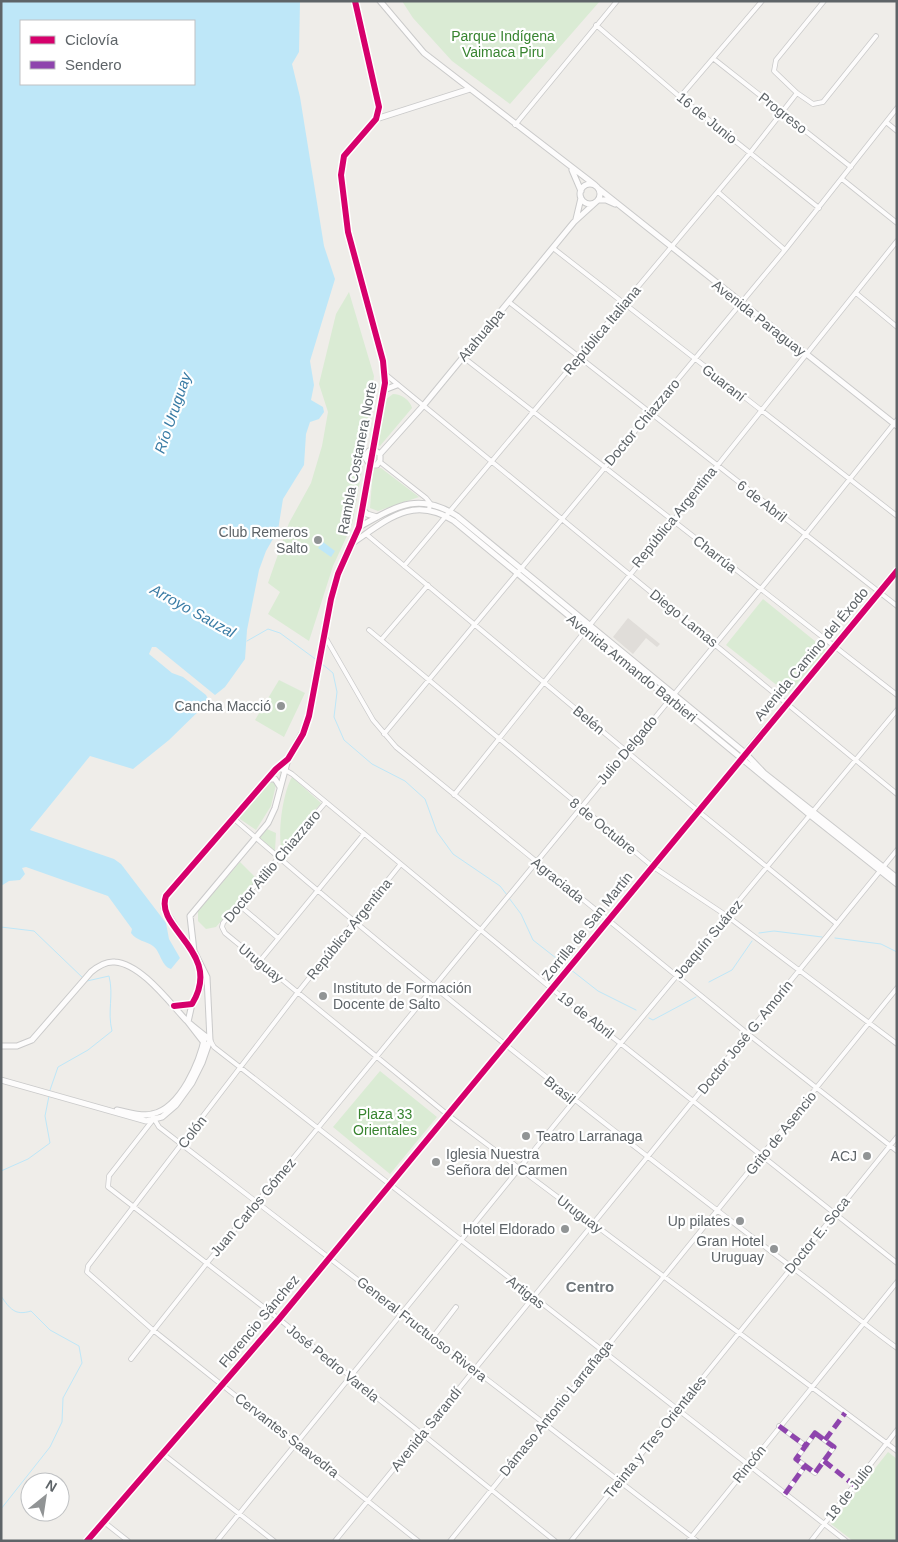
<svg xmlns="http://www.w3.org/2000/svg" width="898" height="1542" font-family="Arial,sans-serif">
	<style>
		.education { fill: #e0ddd9 }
		.green { fill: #daebd4 }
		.water { fill: #bee7f8; fill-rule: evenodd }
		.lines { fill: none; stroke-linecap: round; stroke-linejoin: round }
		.stream { stroke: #bee7f8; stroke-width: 1 }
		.secondary-tunnel { stroke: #cbcbc9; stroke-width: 5; stroke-dasharray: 5 2.5; stroke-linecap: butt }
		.street-casing { stroke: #cacaca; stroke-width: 5.5 }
		.secondary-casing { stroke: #cacaca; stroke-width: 7 }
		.street { stroke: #fdfcfc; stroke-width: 4 }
		.secondary { stroke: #fdfcfc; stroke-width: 5 }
		.quiet { stroke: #8e44ad; stroke-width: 5; stroke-dasharray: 10 5; stroke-linecap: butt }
		.cycleway-casing { stroke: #fff; stroke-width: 9 }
		.cycleway { stroke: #d6006c; stroke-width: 6 }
		.poi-dot { fill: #919495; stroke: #fff; stroke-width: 2 }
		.labels { text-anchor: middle; stroke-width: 4.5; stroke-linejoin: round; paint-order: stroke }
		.park-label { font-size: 14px; fill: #388430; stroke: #fff }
		.street-label { font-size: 14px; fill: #5e6468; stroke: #fff }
		.poi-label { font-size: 14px; fill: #5e6468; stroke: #fff; text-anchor: end }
		.water-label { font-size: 15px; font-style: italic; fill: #3a7ca5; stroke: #fff }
		.neighbourhood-label { font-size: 15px; font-weight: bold; fill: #6f767a; stroke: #fff }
	</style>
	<rect width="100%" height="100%" fill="#efede9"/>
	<!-- education -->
	<path class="education" d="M628,618l32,26 -3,3 -11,-9 -13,16 -20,-17z"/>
	<!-- green -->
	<path class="green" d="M402,1h198l-90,103 -58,-43 -39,-43z
		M349,292l25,84 -9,67 -6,9 -1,6 5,7 -11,60 -19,41 -24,75 -41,-27 12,-22 -12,-9 21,-60 22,-40 11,-37 6,-34 -9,-28 17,-70z
		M393,394c8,0 17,6 19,14l-32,38 -3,-2 8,-44z
		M381,468l38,29 -41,14 -8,-3 3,-39z
		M763,599l63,51 -38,44 -62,-49z
		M279,680l26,13 -21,44 -29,-17z
		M292,777l29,26 -39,48c-5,-17 1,-59 10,-74z
		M274,782l2,3 -5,21 -15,24 -16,-11v-2l29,-34z
		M267,829l9,4 -1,18 -16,-13z
		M240,862l17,17 -41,48 -10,2 -8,-8v-10z
		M380,1071l57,46 -47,57 -57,-47z
		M888,1452l9,7v82h-44l-22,-17z"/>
	<!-- water -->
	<path class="water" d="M1,1h299l-1,51 -7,12 8,33 24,149 11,33 -25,82 4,24 -3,15 12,7 1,5 -5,7 -9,3 -4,12 -2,31 -21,34 -5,31 -12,21 -7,19 -12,60 -2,29 -20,28 -10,8 -59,-48h-4l-3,7 23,19 11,4 23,18 3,6 -40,39 -36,29 -43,-13 -60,74 84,29 7,5 45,59 3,16 11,19 -9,11c-10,-3 -10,-17 -18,-23 -7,-5 -16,-5 -22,-13l1,-4 -24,-33 -82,-29 -4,1 3,6 -5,6 -11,1 -8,5zM21,21h173v63h-173z
		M323,542l12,9 -4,6 -13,-9z"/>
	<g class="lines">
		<!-- stream -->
		<path class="stream" d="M247,641l21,-12 12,4 38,28
			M321,663l12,10 4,19 -3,25 10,23 28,24 33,17 20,18 12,33 16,22 47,32 7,9
			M509,898l12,16 12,26 65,51 38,19
			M1,927l33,4 50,48
			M759,933l15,-2 48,6
			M835,938l46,6 16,8
			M709,982l23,-12 20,-29
			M649,1018l4,2 43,-23
			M49,1093l9,-26 30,-17 24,-19c-5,-20 2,-35 -3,-55l-22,5
			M1,1171l27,-12 22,-16 -5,-27 4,-20
			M1,1296c9,13 14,20 30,15l19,19 29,16 3,17 -19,35 -1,24 -12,25 -49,62"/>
		<!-- secondary-tunnel -->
		<path class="secondary-tunnel" d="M181,935l13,18"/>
		<!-- street casing -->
		<g class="street-casing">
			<path id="street" d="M824,1l-48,59 -2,11 23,22 16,11 10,-2 53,-66
				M596,25l84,72 139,111
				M714,59l137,108
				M680,97l82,-96
				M886,122l11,9
				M515,125l102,-124
				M842,179l55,44
				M718,192l67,58
				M553,248l344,268
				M856,293l41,34
				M509,302l388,304
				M463,357l434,338
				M385,374l512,420
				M380,462l46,36 4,5 -1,7
				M366,534l332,277 139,113
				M404,566l346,-413 47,-60
				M369,630l283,236 75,50 170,128
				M324,635l49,85 23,27 352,287 149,117
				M381,640l47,-55
				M384,734l401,-484 112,-142
				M276,769l9,1 7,4 260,215 345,274
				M454,795l443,-554
				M325,803l-102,120 -1,4 3,6 223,182 449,336
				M233,818c179,156 366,303 556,447 36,27 71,56 108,83
				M400,865l-102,127 -210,274 -1,6 66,58 265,211
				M239,905l39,33
				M259,962l105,-128
				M210,1040l4,7 27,21 605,473
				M153,1117l6,10 538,414
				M152,1121l-43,55 -1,11 171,132 276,222
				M433,1337l23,-30
				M131,1359l76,-96 598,-728 92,-115
				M779,1426l27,20
				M815,1433l19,14 -19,26 -19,-14z
				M163,1454l111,87
				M785,1494l20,-28
				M104,1522l24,19
				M87,1541l192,-222 463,-562
				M217,1541l404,-498 276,-333
				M335,1541l562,-691
				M450,1541l447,-553
				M571,1541l326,-404
				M688,1541l209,-259
				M811,1541l86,-111"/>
		</g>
		<!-- secondary casing -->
		<g class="secondary-casing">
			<path id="secondary" d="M380,1l44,52 171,132
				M376,119l94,-30
				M572,170l9,21
				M580 194a10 10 0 1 1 20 0a10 10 0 1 1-20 0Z
				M599,189l298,237
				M598,200h8l9,4
				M576,219l5,-21
				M384,390l13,-5
				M380,454l43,-48 151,-184 22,-20
				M370,465h7l3,-5v-6l-6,-4
				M370,465l-5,-8 4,-6 5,-1
				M362,509l5,5 10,3
				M359,527c36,-20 59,-36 98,-11l288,237 19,20 133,105
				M354,542c34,-23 59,-47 100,-21l356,294 87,69
				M745,753l152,-182
				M267,779h8l5,8
				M181,935l-17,-27 2,-12 110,-127 12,-10 19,-35 24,-125 7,-25 21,-47 26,-144 -2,-22 -35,-129 -7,-57 3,-19 32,-37 3,-12 -24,-106
				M192,1004l-4,18 17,22
				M174,1006l18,-2 8,-15v-20
				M1,1046h16l15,-6 59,-68c7,-6 15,-11 24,-10 26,2 54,40 71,58 7,7 16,13 24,20
				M1,1080l145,41 16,-4 14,-12 16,-22 10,-20 8,-23 -3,-63 -13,-26 -4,-35 78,-93 7,-15 13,-49
				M117,1110c11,2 25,7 35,4 29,-6 48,-53 53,-78"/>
		</g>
		<!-- street -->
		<use href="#street" class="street"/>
		<!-- secondary -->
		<use href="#secondary" class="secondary"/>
		<!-- quiet -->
		<path class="quiet" d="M779,1426l27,20
			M815,1433l19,14 -19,26 -19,-14z
			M825,1440l20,-27
			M824,1461l30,24
			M785,1494l20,-28"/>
		<!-- cycleway casing -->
		<g class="cycleway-casing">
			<path id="cycleway" d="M174,1006l18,-2c32,-52 -38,-75 -26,-108l110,-127 12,-10 15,-25 6,-18 22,-117 7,-25 21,-47 26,-144 -2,-22 -35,-129 -7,-57 3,-19 32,-37 3,-12 -24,-106
				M87,1541l192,-222 618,-748"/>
		</g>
		<!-- cycleway -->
		<use href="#cycleway" class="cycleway"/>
	</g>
	<!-- markers -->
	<g class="poi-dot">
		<circle cx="318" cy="540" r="5"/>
		<circle cx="281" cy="706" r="5"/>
		<circle cx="323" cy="996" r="5"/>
		<circle cx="526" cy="1136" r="5"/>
		<circle cx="867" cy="1156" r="5"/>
		<circle cx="436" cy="1162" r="5"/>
		<circle cx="740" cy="1221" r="5"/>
		<circle cx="565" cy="1229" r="5"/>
		<circle cx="774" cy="1249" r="5"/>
	</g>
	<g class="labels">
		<!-- park labels -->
		<g class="park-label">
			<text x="503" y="41">Parque Indígena<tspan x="503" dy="16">Vaimaca Piru</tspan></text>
			<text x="385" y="1119">Plaza 33<tspan x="385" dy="16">Orientales</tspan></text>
		</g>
		<!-- street labels -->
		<g class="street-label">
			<text transform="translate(783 113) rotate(38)" y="5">Progreso</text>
			<text transform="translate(707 118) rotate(39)" y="5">16 de Junio</text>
			<text transform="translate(759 318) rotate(38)" y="5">Avenida Paraguay</text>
			<text transform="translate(602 330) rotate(-50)" y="5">República Italiana</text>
			<text transform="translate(481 335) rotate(-50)" y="5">Atahualpa</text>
			<text transform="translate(724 383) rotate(38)" y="5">Guaraní</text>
			<text transform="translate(642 422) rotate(-50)" y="5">Doctor Chiazzaro</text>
			<text transform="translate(357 458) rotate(-79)" y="5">Rambla Costanera Norte</text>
			<text transform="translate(762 501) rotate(38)" y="5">6 de Abril</text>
			<text transform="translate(674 517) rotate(-51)" y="5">República Argentina</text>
			<text transform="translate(715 554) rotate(38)" y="5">Charrúa</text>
			<text transform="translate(684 618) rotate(39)" y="5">Diego Lamas</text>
			<text transform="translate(811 654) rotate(-50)" y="5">Avenida Camino del Éxodo</text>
			<text transform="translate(632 668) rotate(39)" y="5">Avenida Armando Barbieri</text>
			<text transform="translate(589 720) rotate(40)" y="5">Belén</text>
			<text transform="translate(627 750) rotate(-50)" y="5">Julio Delgado</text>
			<text transform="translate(603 826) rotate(39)" y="5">8 de Octubre</text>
			<text transform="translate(272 866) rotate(-50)" y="5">Doctor Atilio Chiazzaro</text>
			<text transform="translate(558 880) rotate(39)" y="5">Agraciada</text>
			<text transform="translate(587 926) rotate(-51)" y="5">Zorrilla de San Martín</text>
			<text transform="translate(349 929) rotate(-51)" y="5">República Argentina</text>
			<text transform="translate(708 939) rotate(-50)" y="5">Joaquín Suárez</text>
			<text transform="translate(261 963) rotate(39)" y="5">Uruguay</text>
			<text transform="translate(586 1015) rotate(38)" y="5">19 de Abril</text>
			<text transform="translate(745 1037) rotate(-51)" y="5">Doctor José G. Amorín</text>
			<text transform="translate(560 1090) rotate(39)" y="5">Brasil</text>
			<text transform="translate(192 1132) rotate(-52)" y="5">Colón</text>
			<text transform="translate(781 1133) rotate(-51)" y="5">Grito de Asencio</text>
			<text transform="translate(253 1207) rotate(-50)" y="5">Juan Carlos Gómez</text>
			<text transform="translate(580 1214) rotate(37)" y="5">Uruguay</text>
			<text transform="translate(817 1235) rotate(-51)" y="5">Doctor E. Soca</text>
			<text transform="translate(526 1292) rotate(38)" y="5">Artigas</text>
			<text transform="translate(259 1321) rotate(-50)" y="5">Florencio Sánchez</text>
			<text transform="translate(422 1329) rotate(38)" y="5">General Fructuoso Rivera</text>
			<text transform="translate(333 1363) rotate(39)" y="5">José Pedro Varela</text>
			<text transform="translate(556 1408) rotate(-51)" y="5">Dámaso Antonio Larrañaga</text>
			<text transform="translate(426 1429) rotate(-51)" y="5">Avenida Sarandí</text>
			<text transform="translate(287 1435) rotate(38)" y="5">Cervantes Saavedra</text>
			<text transform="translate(655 1437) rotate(-51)" y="5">Treinta y Tres Orientales</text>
			<text transform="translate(749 1464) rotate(-51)" y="5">Rincón</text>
			<text transform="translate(849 1492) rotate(-52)" y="5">18 de Julio</text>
		</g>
		<!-- poi labels -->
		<g class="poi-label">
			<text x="308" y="537">Club Remeros<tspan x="308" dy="16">Salto</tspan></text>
			<text x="271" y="711">Cancha Macció</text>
			<text x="333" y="993" text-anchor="start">Instituto de Formación<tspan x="333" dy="16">Docente de Salto</tspan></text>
			<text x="536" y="1141" text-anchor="start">Teatro Larranaga</text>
			<text x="446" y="1159" text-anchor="start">Iglesia Nuestra<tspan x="446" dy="16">Señora del Carmen</tspan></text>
			<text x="857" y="1161">ACJ</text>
			<text x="730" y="1226">Up pilates</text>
			<text x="555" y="1234">Hotel Eldorado</text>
			<text x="764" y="1246">Gran Hotel<tspan x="764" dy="16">Uruguay</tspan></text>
		</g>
		<!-- water labels -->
		<g class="water-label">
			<text transform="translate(173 413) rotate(-71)" y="5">Río Uruguay</text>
			<text transform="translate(193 611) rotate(29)" y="5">Arroyo Sauzal</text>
		</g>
		<!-- neighbourhood labels -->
		<g class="neighbourhood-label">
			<text x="590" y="1292">Centro</text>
		</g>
	</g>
	<!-- border -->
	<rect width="898" height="1542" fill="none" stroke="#5e6468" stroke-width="5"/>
	<!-- legend -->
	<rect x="20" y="20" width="175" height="65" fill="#ffffff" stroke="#bfc1c3"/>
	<rect x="30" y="36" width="25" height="8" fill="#d6006c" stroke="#bfc1c3"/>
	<text x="65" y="45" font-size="15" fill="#5e6468">Ciclovía</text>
	<rect x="30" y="61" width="25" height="8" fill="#8e44ad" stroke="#bfc1c3"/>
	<text x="65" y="70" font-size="15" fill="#5e6468">Sendero</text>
	<!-- north arrow -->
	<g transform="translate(45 1497) rotate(30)"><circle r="24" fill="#ffffff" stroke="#bfc1c3"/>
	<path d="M0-4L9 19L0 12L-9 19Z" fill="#919495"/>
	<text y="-8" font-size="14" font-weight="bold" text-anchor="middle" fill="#5e6468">N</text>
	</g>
</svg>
